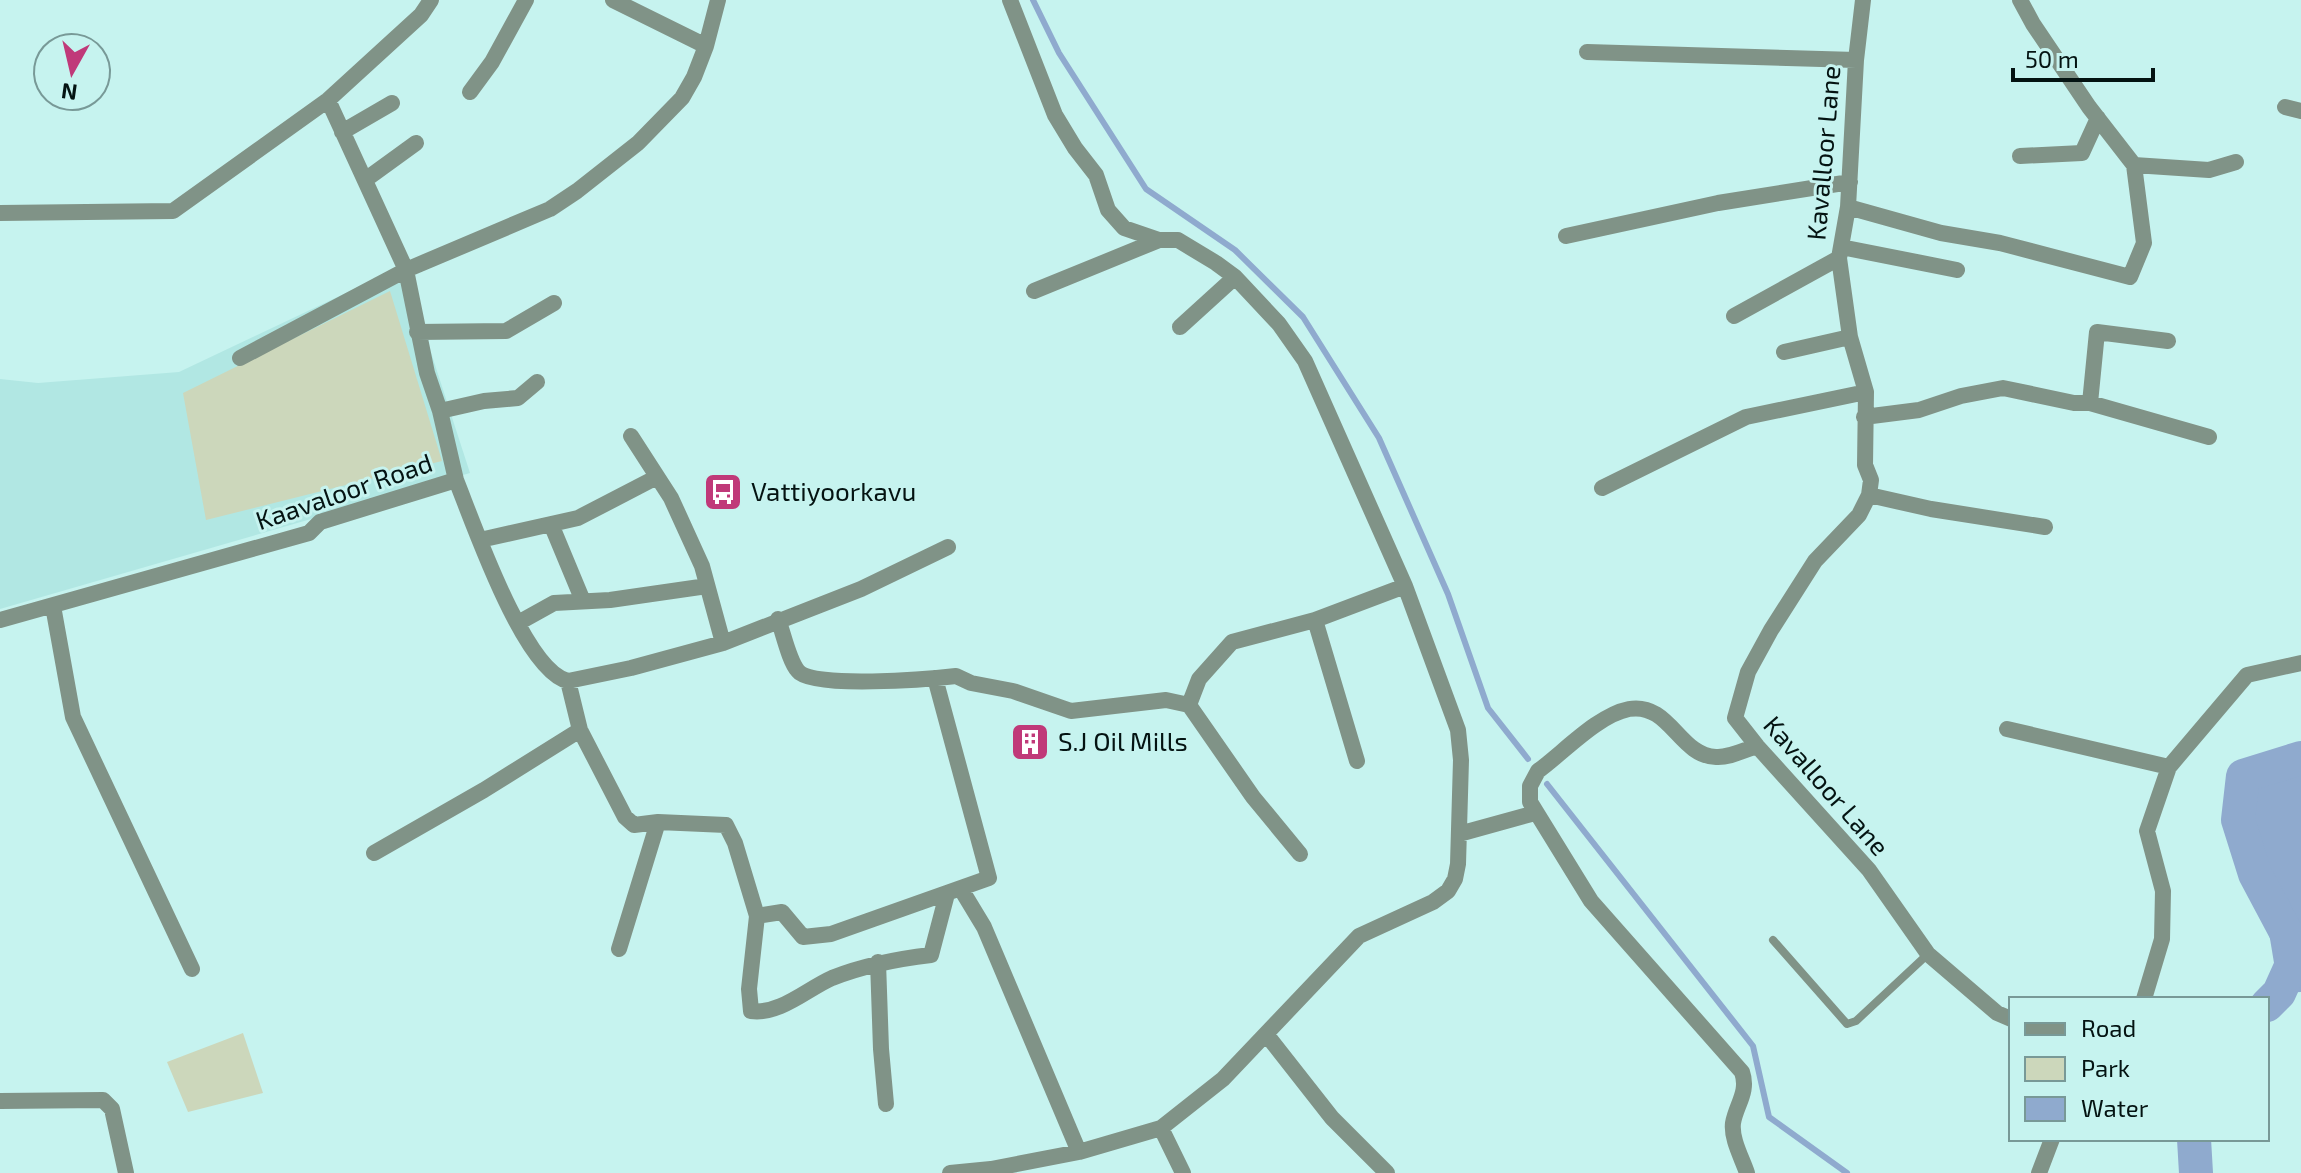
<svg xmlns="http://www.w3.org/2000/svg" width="2301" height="1173" font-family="'Exo 2',sans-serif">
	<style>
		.built { fill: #b1e7e3 }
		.green { fill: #ccd7bb }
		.water { fill: #8faace }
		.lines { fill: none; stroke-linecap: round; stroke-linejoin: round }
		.stream { stroke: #8faace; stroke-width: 6 }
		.river { stroke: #8faace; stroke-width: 34 }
		.lane { stroke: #809387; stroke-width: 8 }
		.street { stroke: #809387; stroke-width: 16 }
		.labels { text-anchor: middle; stroke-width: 6; stroke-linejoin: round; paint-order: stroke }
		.street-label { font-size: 26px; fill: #041312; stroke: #c6f3ef }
		.poi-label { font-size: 26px; fill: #041312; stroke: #c6f3ef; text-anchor: start }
	</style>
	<rect width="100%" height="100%" fill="#c6f3ef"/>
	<!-- built -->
	<path class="built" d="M403,266l67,207 -470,136v-230l38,4 141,-11z"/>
	<!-- green -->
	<path class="green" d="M390,291l52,170 -236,59 -23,-127z
		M243,1033l20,60 -75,19 -21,-50z"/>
	<!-- water -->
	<path class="water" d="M2301,758v234l-22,1 -36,-217z"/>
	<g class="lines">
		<!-- stream -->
		<path class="stream" d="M1033,0l26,53 87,136 89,61 68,67 76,121 69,156 40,114 40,51
			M1547,784l206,262 16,71 78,56"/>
		<!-- river -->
		<path class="river" d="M2267,1005l12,-12 18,-40 -42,-79 -17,-54 5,-44 58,-18
			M2194,1139l2,34"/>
		<!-- lane -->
		<path class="lane" d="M1773,940l74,84 9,-3 72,-67"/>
		<!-- street -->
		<path class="street" d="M613,0l93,46 12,-46
			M1863,0l-7,60 -8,147 -9,51 11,79 16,55 -1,73 6,15 -2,15 -10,20 -44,46 -44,69 -23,42 -13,46 22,28 112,124 59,84 69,59 14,6
			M1587,52l269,8
			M470,92l22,-30 34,-62
			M328,100l78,170 21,103 13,38 16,69
			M2285,107l16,4
			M342,132l50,-29
			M2020,156l62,-3 16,-35
			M2134,165l75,5 27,-8
			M365,180l51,-37
			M1848,207l93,26 59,10 130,34 14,-34 -10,-78 -45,-58 -56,-83 -13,-24
			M0,213l173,-2 155,-111 93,-85 10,-15
			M1566,236l152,-33 132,-21
			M1841,247l116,23
			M1034,291l125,-51
			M1734,316l105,-58
			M1180,327l55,-50
			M417,332l89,-1 48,-28
			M1784,352l66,-15
			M240,358l166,-88 144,-61 27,-18 61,-48 44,-45 12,-21 12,-31
			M2090,403l7,-71 71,9
			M440,411l44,-10 34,-3 19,-16
			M1864,417l55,-7 42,-14 42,-8 71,15h16l119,34
			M631,436l40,62 31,68 21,77
			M1602,488l144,-71 120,-25
			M1869,495l62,14 114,18
			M551,524l32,77
			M480,540l98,-22 79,-41
			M53,606l20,111 119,252
			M778,619c5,13 11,42 20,52 13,18 133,8 158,5l15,7 42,8 58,20 95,-11 23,5 64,92 47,57
			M0,620l309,-87 11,-11 136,-42c17,42 68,191 112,201l63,-13 92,-25 138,-54 87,-42
			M1315,620l42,141
			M518,623l36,-20 56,-3 97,-14
			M568,681l12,49 45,87 9,8 24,-3 68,3 9,18 22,73 25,-4 21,25 28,-3 158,-56 -54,-200
			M1189,705l10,-26 33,-37 83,-22 90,-34
			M2007,729l162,38
			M1459,834l76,-21
			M374,853l110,-63 96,-60
			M961,889l23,38 95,225
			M757,916l-8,73 2,22c29,4 56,-22 81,-33 33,-13 64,-19 99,-23l16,-61
			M619,949l39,-127
			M878,962l3,87 5,55
			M2144,999l18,-60 1,-48 -16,-60 22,-64 78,-92 54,-12
			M1266,1034l66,84 55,55
			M0,1101l103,-1 9,9 14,64
			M1161,1128l22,45
			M950,1173l41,-4 88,-17 82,-24 62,-49 136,-143 74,-34 15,-11 7,-12 3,-15 3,-104 -3,-30 -53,-144 -100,-225 -26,-37 -44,-47 -19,-14 -38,-23h-19l-35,-12 -16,-18 -12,-35 -21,-27 -20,-33 -45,-115
			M1747,1173c-5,-15 -16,-34 -14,-50 3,-18 16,-31 9,-51l-151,-171 -61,-99v-16l8,-15c26,-19 60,-56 91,-62 41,-7 50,47 87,48 13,1 28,-7 41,-11
			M2039,1173l13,-34"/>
	</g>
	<!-- icons -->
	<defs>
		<g id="bus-square" transform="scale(2)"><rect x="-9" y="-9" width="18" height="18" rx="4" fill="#c03979" stroke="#c6f3ef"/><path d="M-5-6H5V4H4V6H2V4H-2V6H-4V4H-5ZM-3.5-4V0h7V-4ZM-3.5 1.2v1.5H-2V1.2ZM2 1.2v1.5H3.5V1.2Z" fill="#fff"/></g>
		<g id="building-square" transform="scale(2)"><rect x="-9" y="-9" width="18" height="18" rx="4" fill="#c03979" stroke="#c6f3ef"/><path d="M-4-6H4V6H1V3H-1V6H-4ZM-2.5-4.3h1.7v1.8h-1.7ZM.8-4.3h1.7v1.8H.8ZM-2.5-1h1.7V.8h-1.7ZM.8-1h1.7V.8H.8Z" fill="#fff"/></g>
	</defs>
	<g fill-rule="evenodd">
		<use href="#bus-square" x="723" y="492"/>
		<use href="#building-square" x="1030" y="742"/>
	</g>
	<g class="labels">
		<!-- street labels -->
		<g class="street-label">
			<text transform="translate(1824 153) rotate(-85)" y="9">Kavalloor Lane</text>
			<text transform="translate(344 492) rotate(-19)" y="9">Kaavaloor Road</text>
			<text transform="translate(1826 786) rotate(49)" y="9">Kavalloor Lane</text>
		</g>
		<!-- poi labels -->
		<g class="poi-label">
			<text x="751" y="501">Vattiyoorkavu</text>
			<text x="1058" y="751">S.J Oil Mills</text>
		</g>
	</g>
	<!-- legend -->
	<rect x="2009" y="997" width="260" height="144" fill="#c6f3ef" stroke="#789997" stroke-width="2"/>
	<rect x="2025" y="1023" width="40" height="12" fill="#809387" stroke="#789997" stroke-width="2"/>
	<text x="2081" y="1037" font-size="24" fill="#041312">Road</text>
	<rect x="2025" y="1057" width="40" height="24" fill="#ccd7bb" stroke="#789997" stroke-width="2"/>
	<text x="2081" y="1077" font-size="24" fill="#041312">Park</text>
	<rect x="2025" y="1097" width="40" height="24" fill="#8faace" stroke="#789997" stroke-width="2"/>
	<text x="2081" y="1117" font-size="24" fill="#041312">Water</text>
	<!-- north arrow -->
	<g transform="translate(72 72) rotate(188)"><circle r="38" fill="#c6f3ef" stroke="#789997" stroke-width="2"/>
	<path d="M0-6L14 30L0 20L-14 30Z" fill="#c03979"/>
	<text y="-12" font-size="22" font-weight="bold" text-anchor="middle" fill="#041312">N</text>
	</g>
	<!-- scale -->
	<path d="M2013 68v12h140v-12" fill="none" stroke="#041312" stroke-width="4"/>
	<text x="2025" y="68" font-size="24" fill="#041312" stroke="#c6f3ef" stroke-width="6" paint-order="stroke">50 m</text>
</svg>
